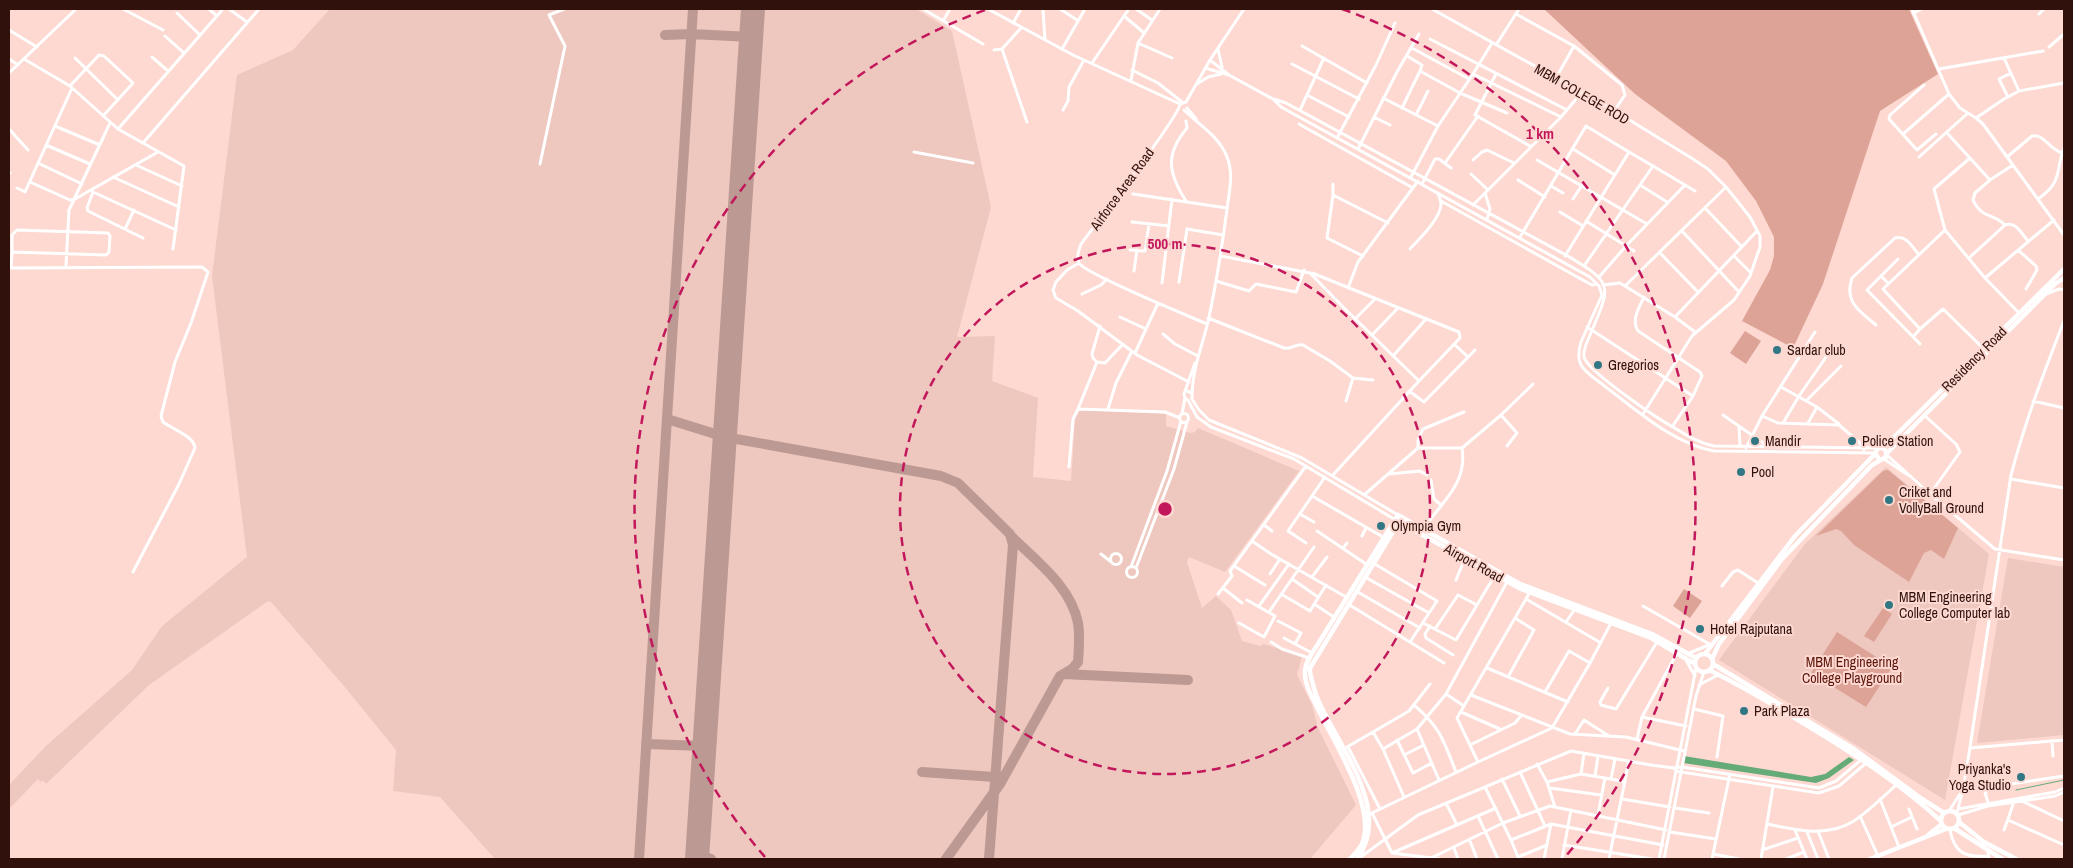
<svg xmlns="http://www.w3.org/2000/svg" width="2073" height="868" font-family="'Archivo Narrow',sans-serif">
	<style>
		.built { fill: #eec7bf }
		.green { fill: #dea397 }
		.water { fill: #65ab78 }
		.lines { fill: none; stroke-linecap: round; stroke-linejoin: round }
		.stream { stroke: #65ab78; stroke-width: 1 }
		.taxiway { stroke: #bc9992; stroke-width: 10 }
		.runway { stroke: #bc9992; stroke-width: 24 }
		.minor { stroke: #fff; stroke-width: 3 }
		.major { stroke: #fff; stroke-width: 4.5 }
		.ring { fill: none; stroke: #c2185b; stroke-width: 2.5; stroke-dasharray: 9 6 }
		.poi-dot { fill: #317784; stroke: #fdd9d2; stroke-width: 2 }
		.labels { text-anchor: middle; stroke-width: 4; stroke-linejoin: round; paint-order: stroke }
		.street-label { font-size: 14px; fill: #30110c; stroke: #fdd9d2 }
		.poi-label { font-size: 14px; fill: #30110c; stroke: #fdd9d2; text-anchor: start }
		.park-label { font-size: 14px; fill: #5d1409; stroke: #fdd9d2 }
		.centre { fill: #c2185b; stroke: #fdd9d2; stroke-width: 2.5 }
		.ring-label { font-size: 15px; text-anchor: middle; font-weight: bold; fill: #c2185b; stroke: #fdd9d2; stroke-width: 4; stroke-linejoin: round; paint-order: stroke }
	</style>
	<rect width="100%" height="100%" fill="#fdd9d2"/>
	<!-- built -->
	<path class="built" d="M330,9h586l36,22 39,176 -34,130 38,-1 -3,45 46,17 -5,79 38,4 4,-61 5,-10 86,4v12l25,7 4,-1 3,-4 101,43 -74,101 -36,-15 -2,5 15,46 14,-12 15,14 11,31 18,5 4,-2 38,12 -5,19 15,30 6,23 38,77 -46,54h-815l-55,-62 -47,-6 3,-41 -52,-64 -73,-84 -3,-1 -119,84 -103,99 -3,-4 -2,2 -3,-3 -29,30v-24l37,-39 86,-76 30,-44 85,-69 -35,-281 25,-201 56,-25z
		M1886,467l103,87 -44,246 -226,-140 85,-115z
		M2008,558l56,9v168l-87,8z"/>
	<!-- green -->
	<path class="green" d="M1544,9h365l29,65 -58,37 -57,173 -30,64 -51,-27 28,-51 4,-14v-19l-18,-36 -30,-40 -91,-67z
		M1745,331l16,10 -15,23 -16,-11z
		M1888,470l70,58 -14,31 -13,-9 -7,3 -15,29 -55,-37 -13,-14 -5,-2 -20,7 67,-65z
		M1684,589l18,12 -12,17 -17,-12z
		M1883,608l9,6 -18,28 -10,-6z
		M1837,632l55,35 -26,40 -55,-34z"/>
	<!-- water -->
	<path class="water" d="M1684,756l127,21 14,-3 24,-17 5,3 -25,18 -13,5 -133,-20z"/>
	<g class="lines">
		<!-- stream -->
		<path class="stream" d="M2016,790l48,-10"/>
		<!-- taxiway -->
		<path class="taxiway" d="M665,35l26,-1 60,3
			M667,419l58,18 216,39 17,7 52,51 3,11 -24,314
			M1064,674l124,6
			M646,744l58,2
			M922,772l73,5
			M697,854l14,5
			M639,859l54,-850
			M946,859l54,-75 60,-108 12,-7 6,-7c1,-13 2,-27 0,-39 -7,-37 -43,-63 -68,-88"/>
		<!-- runway -->
		<path class="runway" d="M697,859l56,-850"/>
		<!-- minor -->
		<path class="minor" d="M123,9l40,21
			M209,9l8,7
			M229,9l18,13
			M923,9l60,35
			M988,9l85,46 107,49
			M1043,9l2,31
			M1060,9l17,11
			M1129,9l-5,7 19,16
			M1136,9l16,11
			M1432,9l173,96 88,54 15,10 18,18 24,30 10,19v11l-10,29 -16,24 -42,36 -49,78
			M1912,9l37,85 11,14 16,10 7,6 81,111
			M177,13l23,22
			M1913,13l9,-4
			M1516,14l58,32 48,39 3,10 -11,16
			M2039,14l5,-5
			M943,21l7,-12
			M1013,23l8,-14
			M9,30l28,17
			M165,36l19,17
			M1430,39l137,71
			M1138,43l34,15
			M1496,45l23,-36
			M1302,46l65,37
			M2049,47l15,-13
			M1412,48l57,31
			M1002,49l25,73
			M1062,49l23,-40
			M1218,49l4,18
			M994,50l8,-1 19,-21
			M1407,56l15,9 -2,6
			M152,57l16,14
			M75,58l43,42
			M2004,58l15,33
			M9,59l9,6
			M24,59l46,27 48,43 66,37 -11,83
			M1210,60l19,15 44,24 8,8 309,170 9,9 3,9 -21,47c-2,7 -4,16 0,23 5,9 18,16 26,23 31,23 67,56 107,63l161,2
			M1092,63l32,-47
			M1292,64l67,35
			M1205,68l24,7
			M1939,69l104,-18
			M1132,70l26,13 24,19
			M9,73l67,-64
			M1473,74l88,43
			M1496,74l-21,41 55,31
			M1556,78l18,-32
			M1131,80l7,-37 22,-34
			M1197,84l11,-7 13,-3
			M1924,85l-34,30 -1,4 28,31 19,-16
			M70,86l29,-31 5,1 29,27 -30,33
			M1307,95l42,22
			M2008,97l-9,-18 12,-6
			M1383,98l55,28
			M1274,99l12,4 280,152c49,29 45,30 24,80 -3,7 -7,14 -6,22 3,14 74,62 89,70 13,8 26,16 41,19l164,2
			M1186,102l-6,2c0,12 -85,121 -99,140 -2,6 -5,12 -2,19 6,11 110,53 128,61
			M1186,102l24,-42 34,-51
			M1187,108l9,11
			M1402,108l18,-37 40,22 47,20
			M1063,110l5,-9 1,-14 15,-27
			M1184,110c15,15 35,26 43,47 7,17 2,35 0,52 -5,38 -11,76 -19,113 -6,24 -15,46 -16,71
			M1300,110l24,-52
			M1416,115l12,-24
			M1374,117l16,8
			M1976,118l28,-19 15,-8 45,-8
			M1186,121l1,7c-22,26 -19,45 -1,73
			M1299,124l114,64
			M55,126l45,19
			M9,129l19,21
			M118,129l105,-120
			M1947,133l43,47 23,-15
			M1903,134l46,-40
			M1337,138l39,-73 19,-42
			M143,143l116,-134
			M46,145l44,19
			M1358,149l39,-77 22,-38
			M1573,149l42,26
			M914,152l59,11
			M1629,152l24,14
			M1919,157l49,-44
			M2007,157l25,-21c11,-3 17,13 30,17
			M1970,158l-36,31 11,41 40,48 34,35
			M1473,160l9,-8 5,-2 27,13
			M1537,160l110,64
			M38,163l44,21
			M1445,163l33,-47
			M540,164l25,-118 -16,-31 15,-6
			M136,165l46,21
			M9,172l1,1
			M1471,174l17,16
			M113,177l66,30
			M1411,177l27,-51 35,-52 19,-31
			M1518,180l27,17
			M1990,180l-15,13 -2,7c10,20 19,12 32,25
			M30,182l40,18 5,-1 83,-47
			M1333,184v11l-6,43 36,18
			M1422,184l13,-25h4l12,9
			M1640,185l27,17
			M1685,185l10,6
			M1551,186l12,7
			M17,188l8,4 47,-104
			M93,192l83,38
			M93,192l-6,16 1,3 55,27
			M1485,193l5,16 -3,10
			M1133,194l94,14
			M1333,195l55,28
			M1573,199l9,-14
			M2038,199c25,-17 17,-27 26,-51
			M1441,201l140,78 11,6 5,-1
			M1473,205l88,-88 21,-25
			M1705,208l37,39
			M1560,212l23,14
			M1586,221l48,30
			M1132,222l37,4
			M125,229l9,-19
			M17,230l91,3 2,3 -1,16 -3,3 -94,-3v-17z
			M1945,230l-62,59 37,40 23,-20 41,40
			M1682,231l57,61
			M1520,237l66,-111 43,26 -64,104
			M1410,249c9,-10 30,-30 31,-44 0,-4 -2,-9 -3,-12
			M1130,250l15,1 4,-27
			M2018,250l18,16 1,4 -11,19
			M1660,253l38,39
			M1221,256l89,17 34,35 75,73 -87,95
			M1734,256l17,17
			M1969,258l36,-33c11,-4 16,8 23,16
			M1898,259l-31,31 53,54
			M1079,263l-12,7 -11,12 -3,8 3,8 22,13 59,44 52,27
			M66,265l3,-55 41,-87
			M1584,266l69,-100 32,19 -59,61 -27,31
			M9,268l193,-1 6,5 -17,51 -16,39 -14,54 2,6c9,7 31,14 32,26l-16,36 -46,88
			M11,268l1,-16
			M1134,271l3,-21
			M1312,273l147,59 1,6 -41,43
			M1881,276l7,7
			M1985,278l69,-58
			M1216,281l33,10 7,-7 40,8 8,-22
			M1179,282l8,-53 36,6
			M1162,283l10,-84
			M1603,285l17,-2 55,34 20,15
			M1625,286l101,-99
			M1348,288l10,-26 60,-81
			M1082,294l19,-9 6,-6
			M2046,294l13,-5 5,1
			M1644,297c-5,11 -13,23 -6,34l62,41 2,4 -9,20 -21,31
			M1120,317l26,12
			M1675,317l82,-86
			M1208,318l76,30c8,2 12,-5 19,-3l27,16 23,17 20,2
			M1355,319l20,-20
			M1876,325c-17,-14 -32,-23 -24,-47l43,-40c12,-3 17,9 24,17
			M1587,327l106,69
			M1163,334l12,10 23,12
			M1372,335l26,-27
			M1913,337l7,-8
			M1454,344l14,13
			M1135,353l23,-50
			M1393,356l33,-37
			M1097,362l-4,-4 -1,-4 8,-28
			M1781,387l36,20 22,17
			M1187,391l5,2v6l7,11 10,10 93,38 96,57
			M1409,391l15,11 51,-52
			M1188,400l9,17 14,10 83,32 100,60
			M1188,400l-3,-2 -1,-4 11,-31
			M1807,400l34,-34
			M1346,401l7,-23
			M2033,401l31,7
			M1078,409l19,-47 8,1 18,-19
			M1108,409l8,-26 16,-32
			M1179.5 418a4.5 4.5 0 1 1 9 0a4.5 4.5 0 1 1-9 0Z
			M1182,414l3,-16
			M1501,415l16,18 -10,13
			M1723,415l46,32
			M1924,415l32,29 4,8 -30,42
			M1762,416l16,7 61,2 20,17 5,8
			M1783,423l16,-27 32,-46
			M1808,423l9,-16
			M1739,426l1,20
			M1418,448h44
			M1746,448l16,-32 53,-84
			M1887,455l43,39 65,55 69,11
			M1884,459l24,16
			M1069,467l4,-48 5,-10 87,3 15,6
			M1389,474l31,-3 7,4
			M2011,479l53,9
			M1431,480l3,19 7,6
			M1364,495l54,-47v-8l5,-11 41,-17
			M1312,496l71,41
			M1300,514l14,8
			M1430,520c18,-24 37,-40 32,-72l39,-33 32,-31
			M1264,525l8,6
			M1317,531l49,33
			M1362,536l4,-8
			M1252,541l19,13 75,43
			M1306,543l-18,-12 37,-54
			M1343,548l4,-5
			M1110.5 559a5.5 5.5 0 1 1 11 0a5.5 5.5 0 1 1-11 0Z
			M1101,554l9,7
			M1373,563l64,38 -27,41
			M1234,566l31,19
			M1126.5 572a5.5 5.5 0 1 1 11 0a5.5 5.5 0 1 1-11 0Z
			M1131,567l36,-96 14,-50
			M1136,568l38,-99 13,-47
			M1270,574l10,-15
			M1312,577l15,-20
			M1365,577l64,36
			M1292,579l26,18
			M1456,580l9,-22
			M1722,586l11,-14 5,-2 20,13
			M1223,588l19,15
			M1356,591l64,37
			M1218,594l14,-18 -2,-5 76,-105
			M1281,594l29,17 16,-26
			M1526,599l75,44
			M1314,604l20,13
			M1348,604l96,59
			M1259,606l30,-42
			M1643,606l68,39
			M1269,612l45,-65
			M1278,621l23,12 -6,11
			M1566,622l9,-13
			M1239,623l25,14 11,-21 -28,-16
			M1423,623l33,17 39,-65
			M1430,626l-5,8 1,4 27,17
			M1435,629l23,-34 19,10
			M1284,638l28,15
			M1271,642l11,7 27,9
			M1687,654l24,-10
			M1686,660l9,16
			M1487,668l81,34
			M1508,677l26,-47 -19,-12
			M1699,685l19,-10
			M1608,688l-8,14 1,3 15,4 41,-67
			M1545,692l24,-41 21,12
			M1446,694l18,12
			M1471,695l99,39 56,3 58,14
			M1415,706c26,22 29,36 41,66
			M1694,709l29,7 -6,41
			M1461,712l39,17
			M1642,717l44,9
			M1417,729l29,-35 61,-112
			M1373,732l36,-21 21,-27
			M1575,734l9,-14 25,16
			M1637,739l5,-22 35,-64
			M1397,740l16,33 19,-10
			M2052,741l1,15
			M1470,745l45,-22 6,-7
			M1347,747l26,-15 10,17
			M1348,747l32,62
			M1970,748l94,-8
			M1404,755l20,-10
			M1478,762l-21,-44 73,-126
			M1537,764l10,18 34,-8 30,5 4,-20
			M1674,768l2,3 5,1 138,21 20,-7 27,-23
			M1520,772l25,54
			M1581,774l3,-21
			M1595,776l3,-20
			M1502,779l18,37
			M1611,779l14,3
			M1547,782l8,25
			M1485,787l26,53 40,-16 112,21
			M1550,788l51,7
			M1404,797l-21,-48 34,-20 22,51
			M1622,799l48,8
			M1880,799l19,48
			M2022,801l42,20
			M1988,802l-3,-9 6,-6 73,-11
			M1446,803l11,22
			M1675,808l34,5
			M1909,809l8,20
			M1958,809l97,-17 9,-4
			M1949,811l11,-17
			M1372,813l20,40 48,6
			M1957,813l6,-24 6,-35 42,-279c14,-53 33,-103 53,-154
			M1370,814l108,-52 74,-34 38,-65 21,-40
			M1598,815l7,-37
			M1958,815l30,-9 67,-10 9,-4
			M1478,816l20,43
			M1860,816l18,40
			M2008,820l56,25
			M1767,824c28,6 60,14 87,-3 15,-10 29,-24 42,-36
			M1891,827l21,-10
			M1795,830l12,29
			M1950,830c4,23 16,28 39,26
			M2004,830l10,-28
			M1818,831l11,28
			M1670,832l46,7
			M1807,832l11,27
			M1511,840l7,17 29,-12
			M1470,841l7,18
			M1564,845l88,14
			M1454,848l4,11
			M1762,850l36,-12
			M1988,851l1,8
			M1392,853l104,-45
			M1713,854l26,5
			M1431,858l72,-35 47,-17 116,24
			M1358,859l60,-44 153,-64 80,14 23,3 8,-1 137,21 17,-7 25,-21
			M1544,859l7,-35
			M1562,859l9,-49
			M1609,859l20,-98
			M1659,859l37,-191
			M1664,859l32,-163 8,-24
			M1712,859l18,-85
			M1761,859l12,-72
			M1786,859l18,-7"/>
		<!-- major -->
		<path class="major" d="M1883,448l181,-179
			M1887,453l168,-169 9,-6
			M1397,521l124,68 130,49 44,26
			M1695 663a9 9 0 1 1 18 0a9 9 0 1 1-18 0Z
			M1705,654l90,-118 80,-82
			M1712,659l7,-15 63,-85 90,-94 14,-8v-6l-3,-3h-5l-3,5 4,6
			M1713,664l141,85 68,50 22,14
			M1709,670c33,16 63,34 94,53 48,29 97,60 138,98
			M1941 820a9 9 0 1 1 18 0a9 9 0 1 1-18 0Z
			M1959,822l25,20 32,17
			M1954,828l48,31
			M1928,835l14,-11
			M1350,859c4,-4 9,-9 12,-15 15,-36 -27,-100 -43,-133 -5,-11 -15,-26 -14,-39 0,-10 8,-20 13,-28l80,-129 122,69 132,50 44,24
			M1357,859c36,-48 -18,-112 -38,-157 -4,-9 -7,-20 -9,-30v-4l92,-151
			M1870,859l76,-30"/>
	</g>
	<!-- distance rings -->
	<g class="ring">
		<circle cx="1165" cy="509" r="265"/>
		<path d="M765 857A530 530 0 0 1 988 9M1342 9A530 530 0 0 1 1565 857"/>
	</g>
	<!-- markers -->
	<g class="poi-dot">
		<circle cx="1777" cy="350" r="5"/>
		<circle cx="1598" cy="365" r="5"/>
		<circle cx="1755" cy="441" r="5"/>
		<circle cx="1852" cy="441" r="5"/>
		<circle cx="1741" cy="472" r="5"/>
		<circle cx="1889" cy="500" r="5"/>
		<circle cx="1381" cy="526" r="5"/>
		<circle cx="1889" cy="605" r="5"/>
		<circle cx="1700" cy="629" r="5"/>
		<circle cx="1744" cy="711" r="5"/>
		<circle cx="2021" cy="777" r="5"/>
	</g>
	<g class="labels">
		<!-- street labels -->
		<g class="street-label">
			<text transform="translate(1582 94) rotate(30)" y="5">MBM COLEGE ROD</text>
			<text transform="translate(1122 189) rotate(-54)" y="5">Airforce Area Road</text>
			<text transform="translate(1974 359) rotate(-45)" y="5">Residency Road</text>
			<text transform="translate(1474 563) rotate(29)" y="5">Airport Road</text>
		</g>
		<!-- poi labels -->
		<g class="poi-label">
			<text x="1787" y="355">Sardar club</text>
			<text x="1608" y="370">Gregorios</text>
			<text x="1765" y="446">Mandir</text>
			<text x="1862" y="446">Police Station</text>
			<text x="1751" y="477">Pool</text>
			<text x="1899" y="497">Criket and<tspan x="1899" dy="16">VollyBall Ground</tspan></text>
			<text x="1391" y="531">Olympia Gym</text>
			<text x="1899" y="602">MBM Engineering<tspan x="1899" dy="16">College Computer lab</tspan></text>
			<text x="1710" y="634">Hotel Rajputana</text>
			<text x="1754" y="716">Park Plaza</text>
			<text x="2011" y="774" text-anchor="end">Priyanka's<tspan x="2011" dy="16">Yoga Studio</tspan></text>
		</g>
		<!-- park labels -->
		<g class="park-label">
			<text x="1852" y="667">MBM Engineering<tspan x="1852" dy="16">College Playground</tspan></text>
		</g>
	</g>
	<circle cx="1165" cy="509" r="8" class="centre"/>
	<g class="ring-label">
		<text x="1540" y="139">1 km</text>
		<text x="1165" y="249">500 m</text>
	</g>
	<!-- border -->
	<rect width="2073" height="868" fill="none" stroke="#30110c" stroke-width="20"/>
</svg>
